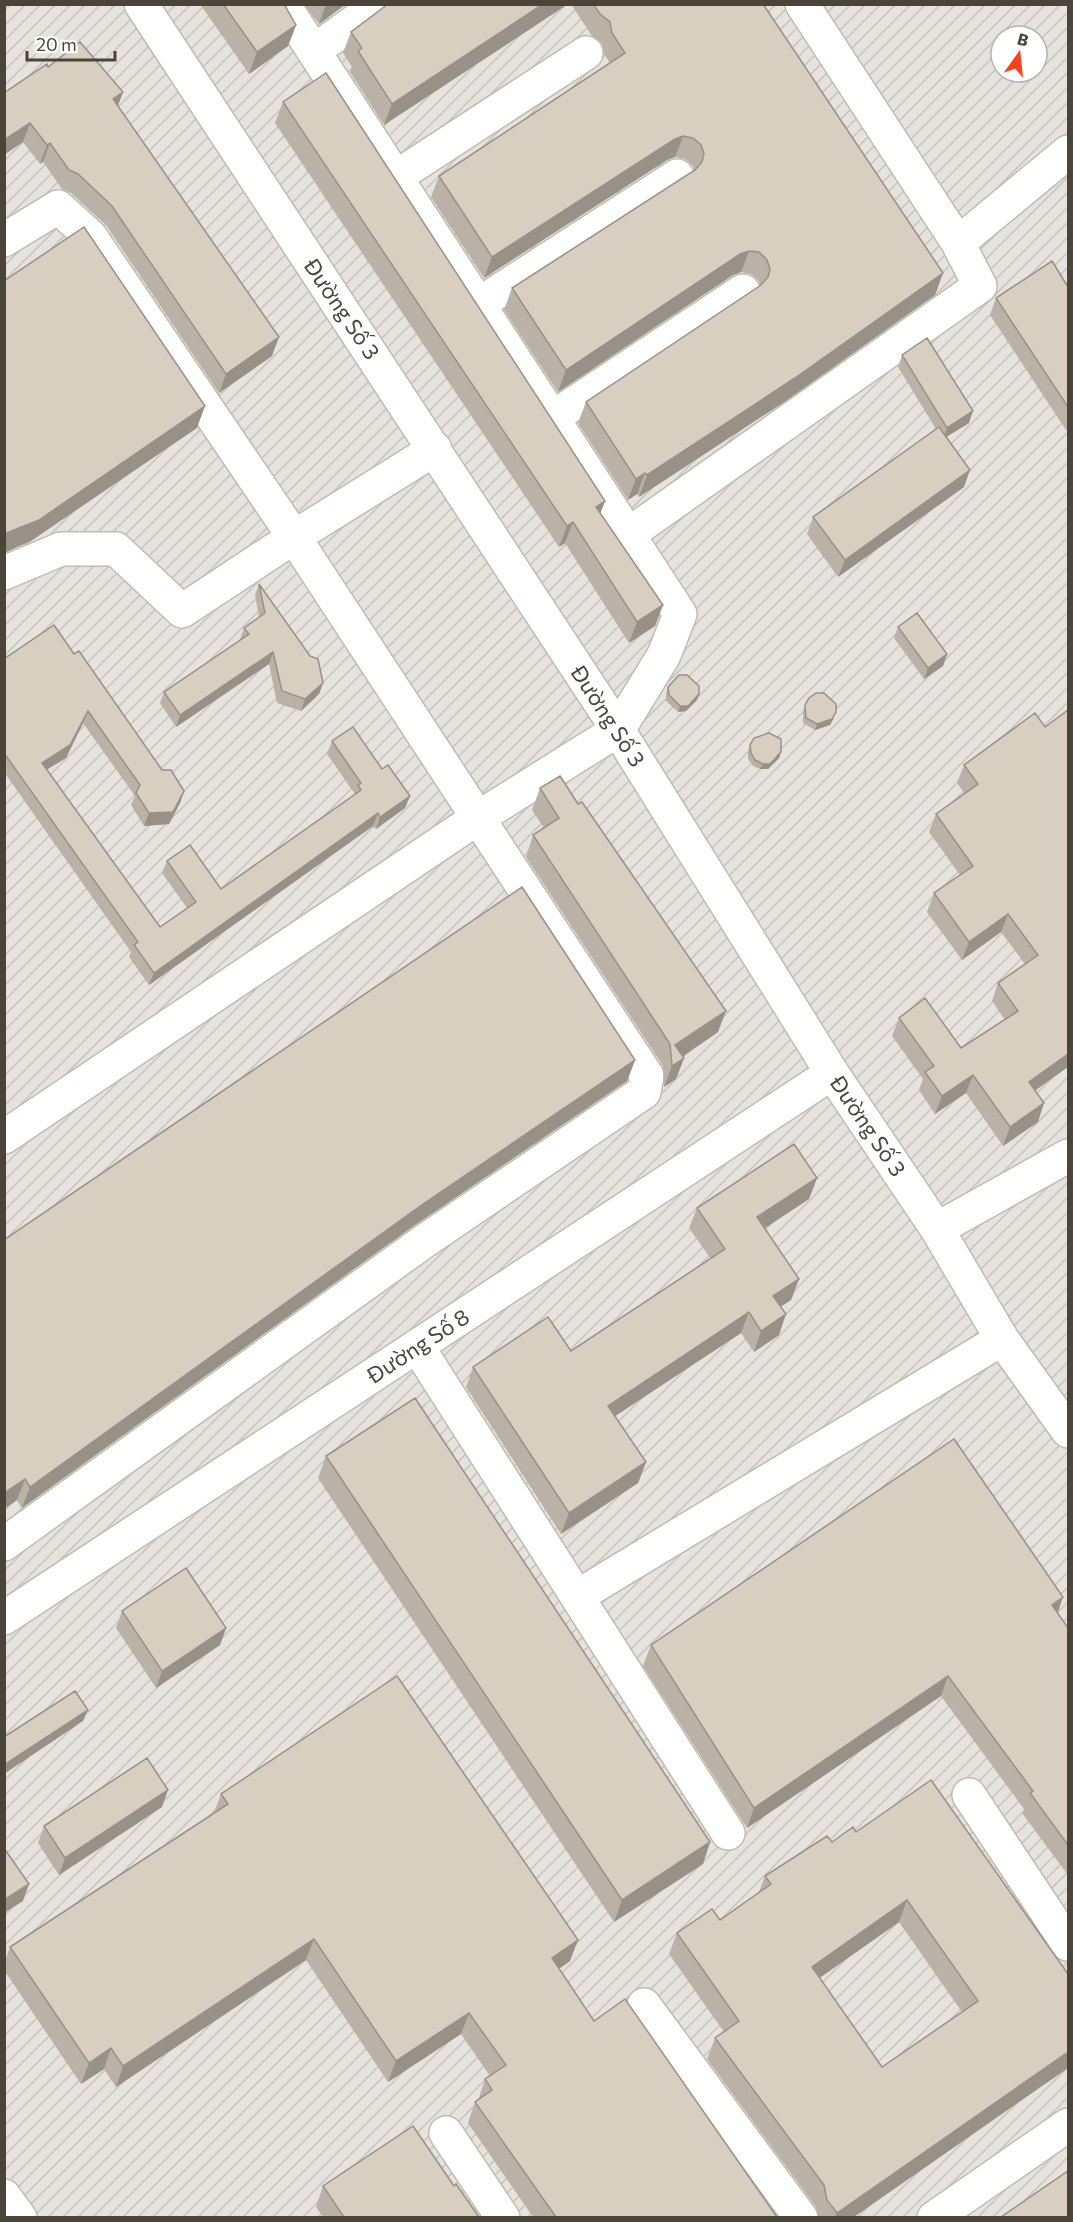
<svg xmlns="http://www.w3.org/2000/svg" width="1073" height="2222" font-family="Commissioner,sans-serif">
	<style>
		.industrial { fill: url(#industrial-furrows); fill-rule: evenodd }
		.lines { fill: none; stroke-linecap: round; stroke-linejoin: round }
		.minor-casing { stroke: #c2bbae; stroke-width: 36 }
		.minor { stroke: #fff; stroke-width: 33 }
		.wall { fill: #bab2a6; fill-rule: evenodd }
		.shaded-wall { fill: #979187 }
		.building { fill: #d8cfc1; stroke: #979187; stroke-width: 1.5; fill-rule: evenodd }
		.labels { text-anchor: middle; stroke-width: 4.5; stroke-linejoin: round; paint-order: stroke }
		.street-label { font-size: 22px; fill: #4b4439; stroke: #fff }
	</style>
	<defs>
		<pattern id="industrial-furrows" width="10" height="10" patternUnits="userSpaceOnUse" patternTransform="scale(1.5)"><rect width="10" height="10" fill="#e6e2dd"/><path d="M-1 1l2-2M0 10L10 0M9 11l2-2" fill="none" stroke="#c7c3be"/></pattern>
	</defs>
	<rect width="100%" height="100%" fill="#f6f3ec"/>
	<!-- industrial -->
	<path class="industrial" d="M5,5h1063v2212h-1063zM1001,36h36v36h-36z"/>
	<g class="lines">
		<!-- minor casing -->
		<g class="minor-casing">
			<path id="minor" d="M141,4l477,726 214,343 105,156 65,110 66,92
				M314,51l65,-47
				M396,177l190,-124
				M4,240l54,-33 32,29 204,301 353,539 -3,16 -218,148 -422,304
				M958,243l110,-91
				M479,304l198,-128
				M552,418l191,-127
				M629,534l351,-248 -22,-43 -156,-239
				M4,573l57,-24h55l66,62 112,-74 141,-88
				M4,1137l472,-318 142,-89 46,-75 16,-41 -397,-610
				M937,1229l131,-73
				M417,1346l311,487
				M578,1596l424,-257
				M4,1618l828,-545
				M969,1795l99,149
				M644,2005l157,213
				M446,2133l57,85
				M4,2196l16,22
				M934,2218l134,-93"/>
		</g>
		<!-- minor -->
		<use href="#minor" class="minor"/>
	</g>
	<!-- wall -->
	<path class="wall" d="M200,4h84l12,21 -8,21 -39,28z
		M304,4h42l-27,20z
		M568,4l-184,121 -34,-53 2,-5 -9,-14 8,-21z
		M571,4h192l180,269 -8,22 -148,105 -148,97 -2,-3 -9,6 -50,-77 8,-21 174,-116 -1,-5 -8,-7 -10,-2 -8,3 -175,117 -54,-82 8,-22 182,-117 -1,-5 -8,-7 -10,-2 -8,3 -183,118 -53,-81 8,-21 171,-113 -6,-9 -2,-11 -10,-7z
		M48,67l75,25 -5,13 154,251 -53,37 -113,-168 -35,-32 -9,-4 -19,-27 -3,2 -17,-22z
		M283,102l322,399 -5,13 63,91 -8,21 -26,17 -64,-100 -6,4 -284,-424z
		M1068,287v141l-2,2 -76,-115 6,-17z
		M902,355l67,68 -23,14 18,50 -126,90 -31,-43 6,-17 123,-88 -38,-62z
		M259,584l64,99 -4,11 -18,17 -24,-8 -8,-39 -93,63 -16,-24 4,-11 77,-52 -1,-1 4,-11 15,-11 -4,-22z
		M898,627l49,27 -4,12 -19,13 -30,-41z
		M74,654l88,116 22,21 -4,12 -11,21 -25,2 -13,-21 4,-9 -52,-73 -17,35 -19,11 113,158 27,-19 -25,-35 5,-12 54,28 133,-94 1,-1 -28,-40 5,-13 50,28 28,27 -5,12 -29,21 -3,-3 -224,159 -20,-28 2,-5 -127,-180v-113z
		M668,687l29,13 -11,11 -8,1 -12,-11v-8z
		M805,705l29,13 -4,7 -15,5 -12,-7v-12z
		M1045,727l-10,364 3,31 -35,24 -37,-53 -31,21 -16,-24 4,-11 -31,-43 7,-18 62,30 44,-28 -13,-19 6,-18 27,-19 -24,-32 -39,28 -35,-48 7,-19 26,-18 -31,-43 7,-18 29,-20 -8,-11 7,-18z
		M750,745l31,7 -2,6 -11,11h-8l-7,-3 -5,-7v-8z
		M540,788l178,244 -35,24 1,2 -8,21 -12,8 -1,-21 -137,-209 7,-22 11,-7 -12,-18z
		M635,1060l-8,21 -212,144 -393,283 -5,-8 -13,9v-269z
		M817,1178l-8,21 -44,29 34,51 -8,21 -10,6 -2,29 -25,17 -13,-19 -126,83 31,46 -8,21 -77,51 -95,-147 7,-20 98,-16 140,-92 -22,-31 8,-20z
		M326,1456l384,386 -7,22 -89,58 -296,-444z
		M122,1611l104,17 -6,17 -64,43 -40,-60z
		M1058,1613l10,15v247l-46,-62 2,-4 -83,-113 -194,132 -104,-162 8,-21z
		M221,1794l349,167 -11,8 35,52 183,196h-244l-65,-94 7,-21 3,-1 7,-22 5,-3 -29,-42 -73,48 -82,-122 -190,127 -12,-18 -23,15 -77,-114v-7l6,-16 204,-134z
		M162,1807l-103,68 -21,-32 6,-17z
		M856,1832l212,142 -214,243h-36l-2,-10 -109,-148 8,-21 9,-6 -55,-78 8,-21 43,-13 39,-28 6,-16 67,-34zM899,1922l63,90 -80,55 -63,-89z
		M323,2186l156,31h-156l-7,-10z"/>
	<!-- shaded-wall -->
	<path class="shaded-wall" d="M326,4h20l-27,20z
		M543,4h25l-184,121 8,-21z
		M296,25l-8,21 -39,28 8,-22z
		M123,92l-7,19 -3,-12z
		M30,123l-7,19 -19,13v-15z
		M683,136l-8,21 -8,3 -183,118 8,-21 183,-118z
		M50,143l-7,19 -3,2 7,-19z
		M749,251l-8,21 -8,3 -175,117 8,-22 174,-116z
		M943,273l-8,22 -148,105 -148,97 8,-22z
		M279,337l-7,19 -53,37 7,-19z
		M205,406l-8,22 -166,113 -27,12v-19z
		M973,411l-4,12 -26,16 4,-11z
		M970,470l-6,17 -126,90 7,-17z
		M645,473l-8,21 -9,6 8,-21z
		M605,501l-8,20 -1,-14z
		M573,522l-8,21 -6,4 8,-21z
		M663,605l-8,21 -26,17 8,-21z
		M273,652l-4,12 -93,63 4,-12z
		M947,654l-4,12 -19,13 4,-11z
		M323,683l-4,11 -18,17 4,-12z
		M699,694l-2,6 -11,11 -8,1 2,-6z
		M88,711l-5,12 -17,35 -28,17 4,-12z
		M836,712l-6,13 -15,5 2,-6z
		M781,752l-2,6 -11,11h-8l3,-5z
		M184,791l-4,12 -11,21 -25,2 5,-13z
		M410,796l-5,12 -29,21 4,-12z
		M378,813l-5,13 -224,159 5,-12z
		M1008,914l-7,18 -39,28 7,-18z
		M726,1011l-8,21 -46,32 3,-19z
		M1068,1054v13l-46,33 7,-18z
		M684,1058l-8,21 -12,8 8,-21z
		M635,1060l-8,21 -212,144 -393,283 8,-21 393,-283z
		M973,1075l-7,18 -31,21 7,-18z
		M1044,1103l-6,19 -35,24 7,-19z
		M817,1178l-8,21 -59,39 7,-21z
		M799,1279l-8,21 -25,16 7,-20z
		M749,1312l-8,21 -141,93 8,-20z
		M786,1314l-7,21 -25,17 7,-21z
		M646,1462l-8,21 -77,51 8,-21z
		M25,1479l-8,21 -13,9v-16z
		M1063,1597l-7,21 -4,-13z
		M226,1628l-6,17 -64,43 6,-17z
		M948,1676l-7,20 -194,132 7,-20z
		M88,1710l-5,11 -79,53v-9z
		M168,1790l-6,17 -103,68 6,-17z
		M710,1842l-7,22 -89,58 8,-22z
		M29,1884l-6,17 -19,12v-13z
		M907,1900l-8,22 -95,67 8,-22z
		M314,1939l-8,21 -190,127 7,-21z
		M578,1940l-8,21 -26,18 8,-21z
		M469,2013l-8,21 -73,48 8,-21z
		M111,2048l-7,21 -23,15 8,-21z
		M1068,2052v16l-214,149h-19l2,-4z"/>
	<!-- building -->
	<path class="building" d="M223,4h61l12,21 -39,27z
		M388,4h155l-151,100 -34,-53 4,-3 -11,-16z
		M593,4h170l180,269 -148,105 -148,97 -2,-2 -9,6 -50,-77 175,-117 7,-8 2,-8 -3,-9 -8,-8 -10,-1 -9,3 -174,116 -54,-82 183,-118 7,-8 2,-8 -3,-9 -8,-7 -10,-2 -8,3 -183,118 -53,-81 186,-123 -13,-20 -2,-11 -10,-8z
		M80,42l43,50 -10,7 166,238 -53,37 -114,-168 -34,-32 -9,-4 -19,-27 -3,2 -17,-22 -26,17v-47l43,-29 1,3z
		M326,73l279,428 -9,6 67,98 -26,17 -64,-100 -6,4 -284,-424z
		M84,227l121,179 -166,114 -35,14v-253z
		M1052,261l16,26v120l-72,-109z
		M927,338l46,73 -26,17 -45,-73z
		M939,427l31,43 -125,90 -32,-43z
		M259,584l51,72 8,3 5,24 -18,16 -23,-8 -9,-39 -93,63 -16,-23 85,-58 -5,-6 21,-15z
		M917,613l30,41 -19,14 -30,-41z
		M54,625l20,29 5,-3 83,119h9l13,21 -11,21 -24,1 -13,-20 4,-8 -52,-74 -18,34 -28,18 118,164 36,-25 -29,-41 23,-16 31,44 140,-99 -3,-5 3,-2 -29,-42 21,-14 29,42 6,-4 22,31 -30,21 -2,-4 -224,160 -20,-28 4,-3 -134,-189v-94z
		M679,675h8l12,11v8l-11,12h-8l-11,-11 -1,-8z
		M816,693h8l12,11v8l-4,7 -15,5 -11,-6 -1,-13 4,-7z
		M1068,710v344l-39,28 15,21 -34,24 -37,-52 -31,21 -17,-24 9,-6 -35,-48 26,-20 36,50 57,-37 -20,-28 40,-28 -30,-41 -39,28 -35,-49 39,-27 -37,-52 42,-30 -14,-19 71,-52 10,14z
		M769,733l12,6v13l-11,12h-7l-8,-4 -4,-7 -1,-8 4,-7z
		M560,776l18,28 4,-2 144,209 -51,34 9,13 -12,8 -2,-22 -137,-209 26,-17 -19,-30z
		M522,887l113,173 -212,144 -393,283 -5,-8 -21,14v-253z
		M794,1144l23,34 -60,39 42,62 -26,17 13,18 -25,17 -12,-19 -141,94 38,56 -77,51 -96,-146 75,-50 23,34 154,-102 -28,-41z
		M415,1398l295,444 -88,58 -296,-444z
		M954,1439l109,158 -11,8 16,23v217l-38,-52 3,-2 -85,-115 -194,132 -103,-163z
		M186,1568l40,60 -64,43 -40,-60z
		M397,1676l181,264 -26,18 42,63 31,-22 152,218h-221l-81,-115 17,-12 -7,-11 21,-14 -37,-52 -73,48 -82,-122 -191,127 -12,-18 -22,15 -79,-116 218,-143 -7,-10z
		M75,1691l13,19 -84,55v-28z
		M147,1758l21,32 -103,68 -21,-32z
		M931,1780l137,194v78l-231,161 -10,-13 -3,-15 -109,-147 24,-17 -62,-88 35,-24 8,11 51,-36 -6,-8 62,-40 5,6 21,-15 3,5zM907,1900l71,101 -96,66 -70,-100z
		M4,1848l25,36 -25,16z
		M413,2126l41,60 2,-2 23,33h-135l-21,-31z
		M1068,2171v46h-67z"/>
	<g class="labels">
		<!-- street labels -->
		<g class="street-label">
			<text transform="translate(342 309) rotate(56)" y="8">Đường Số 3</text>
			<text transform="translate(608 716) rotate(57)" y="8">Đường Số 3</text>
			<text transform="translate(868 1126) rotate(56)" y="8">Đường Số 3</text>
			<text transform="translate(418 1346) rotate(-33)" y="8">Đường Số 8</text>
		</g>
	</g>
	<!-- border -->
	<rect width="1073" height="2222" fill="none" stroke="#4b4439" stroke-width="12"/>
	<!-- north arrow -->
	<g transform="translate(1019 54) rotate(15)"><circle r="28" fill="#ffffff" stroke="#b7b4b0" stroke-width="1.5"/>
	<path d="M0-4.5L10 22L0 15L-10 22Z" fill="#fc3f1d"/>
	<text y="-9" font-size="16" font-weight="bold" text-anchor="middle" fill="#4b4439">B</text>
	</g>
	<!-- scale -->
	<path d="M27 51v9h88v-9" fill="none" stroke="#4b4439" stroke-width="3"/>
	<text x="36" y="51" font-size="18" fill="#4b4439" stroke="#ffffff" stroke-width="4.5" paint-order="stroke">20 m</text>
</svg>
